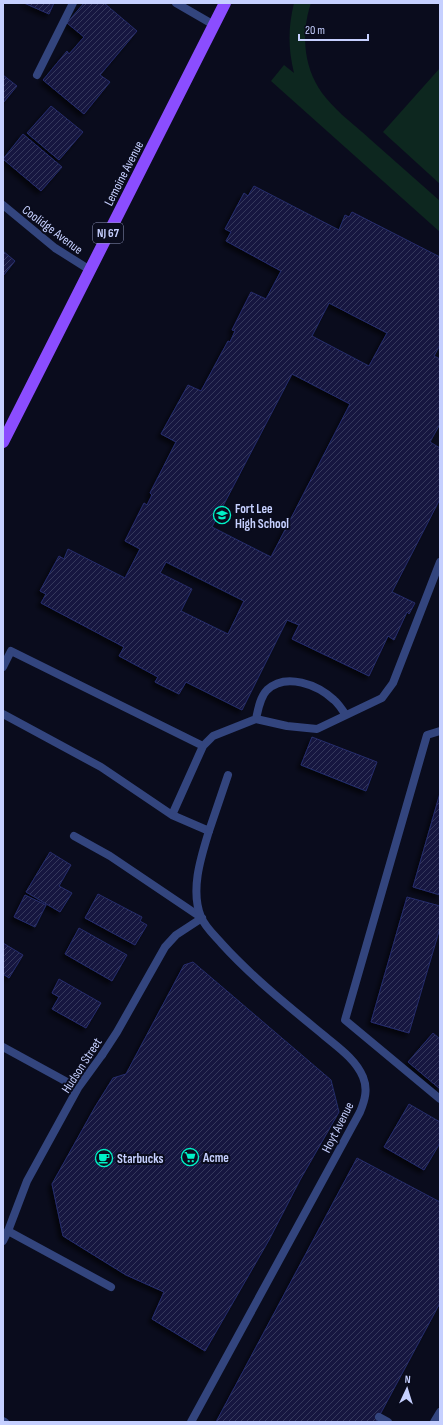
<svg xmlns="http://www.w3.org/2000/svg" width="443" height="1425" font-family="'Sofia Sans Condensed',sans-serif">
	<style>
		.grass { fill: #0d271f }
		.building { fill: url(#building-hatch); stroke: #262c6c; fill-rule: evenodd; filter: url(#shadow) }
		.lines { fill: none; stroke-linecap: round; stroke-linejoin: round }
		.service { stroke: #33457e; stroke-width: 8 }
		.minor { stroke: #33457e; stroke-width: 8 }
		.primary { stroke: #8b4dff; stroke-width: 12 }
		.labels { text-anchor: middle; stroke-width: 4; stroke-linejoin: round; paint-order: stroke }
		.shield { fill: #0a0c1d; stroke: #8e95bb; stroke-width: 1 }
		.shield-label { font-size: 12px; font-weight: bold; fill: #c6d0ff }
		.street-label { font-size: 13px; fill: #c6d0ff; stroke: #0a0c1d }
		.poi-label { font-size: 13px; font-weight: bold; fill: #c6d0ff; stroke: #0a0c1d; text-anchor: start }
	</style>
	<defs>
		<pattern id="building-hatch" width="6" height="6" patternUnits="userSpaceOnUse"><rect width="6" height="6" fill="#16193f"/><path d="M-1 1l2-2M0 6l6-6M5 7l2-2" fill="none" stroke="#36395c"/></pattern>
		<filter id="shadow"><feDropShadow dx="-3.5" dy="3.5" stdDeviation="2" flood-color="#0009"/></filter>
	</defs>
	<rect width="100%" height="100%" fill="#0a0c1d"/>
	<!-- grass -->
	<path class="grass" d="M294,3h17c-11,32 -7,69 15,95 13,16 30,28 45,42 23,20 46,41 69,61v31l-169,-151 13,-16 10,8c-6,-24 -6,-46 0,-70z
		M440,68v116l-57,-52z"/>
	<!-- building -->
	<path class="building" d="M24,3h30l-5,11z
		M84,3h20l33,28 -37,44 10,7 -26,32 -41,-34 24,-29 2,3 15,-17 -17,-14z
		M3,75l14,11 -14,17z
		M51,106l32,26 -24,28 -32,-27z
		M23,134l39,33 -21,24 -38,-32z
		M254,186l85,44 6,-15 4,2 3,-5 88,45v88l-6,11 6,3v65l-10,18 10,6v51l-48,93 23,11 -6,11 -2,-2 -13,28 -6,-4 -19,40 -77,-37 7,-14 -12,-5 -45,90 -56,-28 -7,12 -24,-12 3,-5 -39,-21 5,-9 -83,-44 5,-9 -6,-3 19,-35 5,3 4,-10 57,29 15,-29 -15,-8 19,-38 3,2 5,-10 -2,-2 26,-51 -15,-8 27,-49 13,6 27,-50 2,1 5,-11 -3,-1 19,-38 15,7 15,-28 -55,-30 5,-9 -6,-3 19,-36 4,3zM329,303l58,30 -18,33 -57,-30zM292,374l58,30 -79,153 -59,-30zM166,562l78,39 -16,33 -47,-23 11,-22 -32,-16z
		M3,251l12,10 -12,15z
		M312,737l65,25 -11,29 -65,-26z
		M440,793v102l-27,-8z
		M50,852l21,13 -12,21 13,7 -12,19 -34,-20z
		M98,894l44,23 -2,4 7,4 -12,20 -50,-27z
		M25,895l21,10 -11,22 -21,-10z
		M407,897l33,9v22l-31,105 -38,-11z
		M79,928l48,27 -15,26 -47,-27z
		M3,943l20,12 -14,23 -6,-4z
		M193,962l138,118 8,32 -39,68 -31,60 -64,111 -53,-32 12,-27 -38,-17 -63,-39 -11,-52 43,-77 18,-29 13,-4 58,-109z
		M59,979l42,24 -15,25 -34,-19 7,-12 -7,-4z
		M433,1033l7,6v50l-32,-27z
		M409,1104l31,18v21l-16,27 -40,-23z
		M357,1158l83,44v101l-64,119h-160z"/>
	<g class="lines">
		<!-- service -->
		<path class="service" d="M37,75l36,-72
			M3,667l8,-16 192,95
			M3,714l98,53 71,48
			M256,719c2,-9 4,-22 11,-29 19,-18 51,-5 67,10 5,4 8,10 12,15
			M440,731l-13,4 -82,285 95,79
			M228,775l-19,56 -37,-16 31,-69 10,-10 43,-17 31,7 30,3 65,-31 11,-15 47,-121
			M74,836l36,20 92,62
			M3,1047l75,41
			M102,1055l-24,33 -51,93 -19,50 103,56
			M379,1417l9,5
			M3,1421l2,1"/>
		<!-- minor -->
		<path class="minor" d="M176,3l38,22
			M3,205l52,43 35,22
			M102,1055l15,-23 48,-85 11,-12 26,-17
			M3,1241l5,-10
			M191,1422l169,-310c5,-12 8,-23 3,-35 -8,-19 -27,-31 -42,-44 -34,-28 -70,-57 -99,-89 -7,-8 -17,-17 -21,-27 -11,-27 0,-60 8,-86
			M434,1422l6,-10"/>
		<!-- primary -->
		<path class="primary" d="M3,442l222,-439"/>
	</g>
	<!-- icons -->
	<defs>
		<g id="school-ring" transform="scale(0.9)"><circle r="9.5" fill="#0a0c1d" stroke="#00f1c6" stroke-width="1.5"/><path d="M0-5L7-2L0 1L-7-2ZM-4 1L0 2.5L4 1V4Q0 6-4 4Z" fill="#00f1c6"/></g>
		<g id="supermarket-ring" transform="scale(0.9)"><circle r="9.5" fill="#0a0c1d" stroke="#00f1c6" stroke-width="1.5"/><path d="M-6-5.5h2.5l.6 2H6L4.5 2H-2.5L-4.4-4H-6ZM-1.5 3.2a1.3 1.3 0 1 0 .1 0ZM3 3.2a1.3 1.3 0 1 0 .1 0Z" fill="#00f1c6"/></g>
		<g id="cafe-ring" transform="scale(0.9)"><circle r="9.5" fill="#0a0c1d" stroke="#00f1c6" stroke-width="1.5"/><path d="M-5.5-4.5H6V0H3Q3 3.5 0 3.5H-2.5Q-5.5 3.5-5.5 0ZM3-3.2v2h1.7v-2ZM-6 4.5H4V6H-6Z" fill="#00f1c6"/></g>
	</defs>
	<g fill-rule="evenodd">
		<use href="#school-ring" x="222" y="515"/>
		<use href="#supermarket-ring" x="190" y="1157"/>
		<use href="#cafe-ring" x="104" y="1158"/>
	</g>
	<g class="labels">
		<!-- shield labels -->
		<rect class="shield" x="93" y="223" width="30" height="20" rx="3"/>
		<g class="shield-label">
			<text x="108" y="237">NJ 67</text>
		</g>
		<!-- street labels -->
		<g class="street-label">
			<text transform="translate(123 173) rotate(-63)" y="5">Lemoine Avenue</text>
			<text transform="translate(53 229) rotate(37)" y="5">Coolidge Avenue</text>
			<text transform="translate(81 1065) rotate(-57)" y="5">Hudson Street</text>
			<text transform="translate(337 1127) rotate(-63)" y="5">Hoyt Avenue</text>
		</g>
		<!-- poi labels -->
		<g class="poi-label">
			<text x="235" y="513">Fort Lee<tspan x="235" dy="15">High School</tspan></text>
			<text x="203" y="1162">Acme</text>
			<text x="117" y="1163">Starbucks</text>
		</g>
	</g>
	<!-- border -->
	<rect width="443" height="1425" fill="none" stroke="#c6d0ff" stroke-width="8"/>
	<!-- north arrow -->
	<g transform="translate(407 1389) rotate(4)" stroke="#0a0c1d" stroke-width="3" paint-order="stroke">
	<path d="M0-3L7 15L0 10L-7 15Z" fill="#c6d0ff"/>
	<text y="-6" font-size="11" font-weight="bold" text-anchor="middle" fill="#c6d0ff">N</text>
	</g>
	<!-- scale -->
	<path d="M299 34v6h69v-6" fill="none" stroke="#c6d0ff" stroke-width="2"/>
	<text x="305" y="34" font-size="12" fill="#c6d0ff" stroke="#0a0c1d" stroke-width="3" paint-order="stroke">20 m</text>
</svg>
